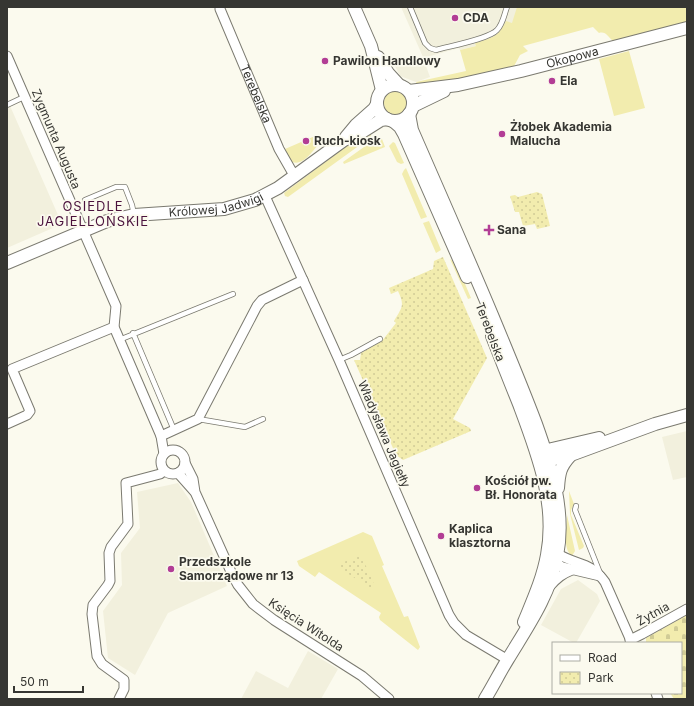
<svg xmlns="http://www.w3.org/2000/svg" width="694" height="706" font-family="Inter,sans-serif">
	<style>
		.built { fill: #f2f0dd }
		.grass { fill: #f2ecae }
		.cemetery { fill: url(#cemetery-stones) }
		.park { fill: url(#park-dots) }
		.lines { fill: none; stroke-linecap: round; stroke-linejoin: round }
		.lane-casing { stroke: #7b7a70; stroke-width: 6 }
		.street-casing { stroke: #7b7a70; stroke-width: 11 }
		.secondary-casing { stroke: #7b7a70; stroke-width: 14 }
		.lane { stroke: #fff; stroke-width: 4.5 }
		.street { stroke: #fff; stroke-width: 9 }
		.secondary { stroke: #fff; stroke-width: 12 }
		.poi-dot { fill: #b23d95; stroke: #fbfaee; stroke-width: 1.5 }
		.labels { text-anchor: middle; stroke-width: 3.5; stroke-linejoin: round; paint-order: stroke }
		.poi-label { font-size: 12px; font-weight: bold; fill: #363632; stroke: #fbfaee; text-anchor: start }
		.street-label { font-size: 12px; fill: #363632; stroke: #fbfaee }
		.neighbourhood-label { font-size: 13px; letter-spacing: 1px; fill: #4a123d; stroke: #fbfaee }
	</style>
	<defs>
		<pattern id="cemetery-stones" width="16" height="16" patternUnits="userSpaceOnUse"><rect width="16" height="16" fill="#f2ecae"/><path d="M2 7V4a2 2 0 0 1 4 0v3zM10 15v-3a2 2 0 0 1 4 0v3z" fill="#d0cb96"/></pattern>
		<pattern id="park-dots" width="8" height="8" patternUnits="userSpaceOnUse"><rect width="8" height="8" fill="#f2ecae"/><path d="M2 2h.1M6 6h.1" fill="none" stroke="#d0cb96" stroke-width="1.8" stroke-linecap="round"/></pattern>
	</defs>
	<rect width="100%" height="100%" fill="#fbfaee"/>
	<!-- built -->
	<path class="built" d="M401,7h227l-168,43 -1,-2 -36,10 7,19 -14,5 -16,-6 -5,-10 28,-9z
		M7,99l55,125 -55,24z
		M687,431v46l-14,3 -11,-43z
		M178,483l13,19 36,84 -59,27 -33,62 -27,-17 -5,-47 19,-26 -1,-32 19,-25 -3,-36z
		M578,580l19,14 3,7 -24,42h-2l-33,-18 20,-36z
		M308,651l30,18 -17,30h-80l15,-28 32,17z"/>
	<!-- grass -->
	<path class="grass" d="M517,7h170v16l-74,18c-5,-4 -7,-10 -14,-8l-6,-6 -70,19 5,5 -8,4 -7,13 -50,11 -46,5 -1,-2 50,-11 -6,-21 16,-4 -1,-3c17,-5 23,-6 31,-22l6,2z
		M629,51l16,57 -31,8 -15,-57z
		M384 103a12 12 0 1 1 24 0a12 12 0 1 1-24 0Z
		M371,135v2l-83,60 -3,-1 -1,-3 71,-53z
		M315,136l5,7c-8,8 -16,23 -28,19l-3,-3 -4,-10z
		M378,137l4,2 3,8 -41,17 -1,-2z
		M393,142l2,1 9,20 -3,1 -4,-2 -8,-16z
		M406,168l21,49 -6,2 -19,-45 2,-4z
		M429,221l12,29 -5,3 -13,-30z
		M450,259l7,6 14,33 -3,1z
		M569,491l5,13 -3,6v5l13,31 -1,2 -4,2 -9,-36z
		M567,515l8,36 -3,5c-10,-7 -5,-29 -5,-41z
		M363,532l9,4 12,29 -2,1 22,51 4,-1 12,31 -2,3 -38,-30 -1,-3 2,-4 -62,-41 -4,5 -16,-11 -2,-5z"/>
	<!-- cemetery -->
	<path class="cemetery" d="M687,615v84h-13l-4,-6h11v-50h-35v-5z"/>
	<!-- park -->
	<path class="park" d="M537,192l5,2 8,32 -13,3 -2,-5 -12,2 -4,-14h-4l-5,-16 5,-1 3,2z
		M443,257l44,101 -34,61 17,9 1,3 -68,29 -7,-5 -42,-95h6l1,-7 21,-12 14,-18 -2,-2c8,-14 11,-15 4,-30l-7,3 -2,-6 44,-19 1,-8z
		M361,555l13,29 -2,5 -33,-21 2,-5z"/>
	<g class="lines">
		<!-- lane casing -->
		<g class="lane-casing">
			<path id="lane" d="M410,7l15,36 5,5 6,2c14,-4 53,-11 61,-20 6,-6 7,-15 10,-23
				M7,105l17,-8
				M85,200l31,-13h9l7,18 2,10
				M133,333l41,97
				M119,340l114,-46
				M339,360l12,-5 29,-16
				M198,419l47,8 18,-8
				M576,506l-1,4 25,63"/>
		</g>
		<!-- street casing -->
		<g class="street-casing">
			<g id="street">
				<path id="s1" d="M220,9l59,140 16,28"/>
				<path d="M7,56l109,250 -2,21 47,109 3,18"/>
				<path d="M265,196l74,164 110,255 5,8 12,12 42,25"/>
				<path d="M7,424l20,-9 3,-4 -18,-42 102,-42"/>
				<path d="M161,436l37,-17 59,-113 5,-6 41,-20"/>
				<circle cx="173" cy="462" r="12"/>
				<path d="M185,463l8,16 2,13 37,82 6,11 15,19 21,16 88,56 27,23"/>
				<path d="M178,473l16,18"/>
				<path d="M552,555l6,-1c20,12 32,7 47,28l27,61"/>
				<path d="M552,560l10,7 38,9"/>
				<path d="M550,586c7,-8 12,-12 22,-16"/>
				<path d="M630,640l12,-6 45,-25"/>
				<path d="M656,693l2,6"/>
				<path d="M119,699l5,-10v-9l-22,-16 -5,-8 -5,-42 1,-9 15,-20 2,-4 -1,-28 2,-6 17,-23 -2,-41 34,-9 4,-3"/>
			</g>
		</g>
		<!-- secondary casing -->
		<g class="secondary-casing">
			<g id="secondary">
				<path d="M354,7l17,39 11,44"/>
				<path d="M378,57l10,16 11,12"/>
				<circle cx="395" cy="103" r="18"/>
				<path id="s2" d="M409,91l49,-6 63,-14 166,-43"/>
				<path d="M413,106l31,-15"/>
				<path d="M409,114l3,16c27,62 54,123 80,185 15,36 30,72 44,109 15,42 30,87 21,132 -7,39 -29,70 -49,103 -8,13 -15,27 -23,40"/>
				<path d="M393,121l7,6 4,7 63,143"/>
				<path d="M346,137l10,-12 18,-16 3,-5"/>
				<path id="s3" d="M7,263l100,-42 27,-6 90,-6 31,-9 23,-12 66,-48 18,-8 19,-12 6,-1"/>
				<path d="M492,336c9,23 18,46 27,68 18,48 38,99 28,151 -4,23 -14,45 -23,67"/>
				<path d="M539,452l60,-14"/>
				<path d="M541,462l27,-6 87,-32 32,-9"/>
				<path d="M558,488c1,-15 2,-21 12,-32"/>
			</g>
		</g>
		<!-- lane -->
		<use href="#lane" class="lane"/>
		<!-- street -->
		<use href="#street" class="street"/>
		<!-- secondary -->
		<use href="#secondary" class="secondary"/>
	</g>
	<!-- markers -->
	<g class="poi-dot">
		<circle cx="455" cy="18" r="4"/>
		<circle cx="325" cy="61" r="4"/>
		<circle cx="552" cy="81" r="4"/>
		<circle cx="502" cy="134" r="4"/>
		<circle cx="306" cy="141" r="4"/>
		<path d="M487 224h4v4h4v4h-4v4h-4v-4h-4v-4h4z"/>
		<circle cx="477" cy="488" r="4"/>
		<circle cx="441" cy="536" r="4"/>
		<circle cx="171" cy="569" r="4"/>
	</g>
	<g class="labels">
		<!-- poi labels -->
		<g class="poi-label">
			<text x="463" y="22">CDA</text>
			<text x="333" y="65">Pawilon Handlowy</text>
			<text x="560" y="85">Ela</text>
			<text x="510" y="131">Żłobek Akademia<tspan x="510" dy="14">Malucha</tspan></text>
			<text x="314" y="145">Ruch-kiosk</text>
			<text x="497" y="234">Sana</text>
			<text x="485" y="485">Kościół pw.<tspan x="485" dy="14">Bł. Honorata</tspan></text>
			<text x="449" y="533">Kaplica<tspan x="449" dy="14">klasztorna</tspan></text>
			<text x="179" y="566">Przedszkole<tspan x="179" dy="14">Samorządowe nr 13</tspan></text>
		</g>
		<!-- street labels -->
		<g class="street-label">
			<text dy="4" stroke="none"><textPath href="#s2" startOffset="167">Okopowa</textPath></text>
			<text dy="4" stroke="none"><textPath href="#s1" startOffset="92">Terebelska</textPath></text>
			<text transform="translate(56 139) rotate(67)" y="4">Zygmunta Augusta</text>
			<text dy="4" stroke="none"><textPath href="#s3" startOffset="219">Królowej Jadwigi</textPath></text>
			<text transform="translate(490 332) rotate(69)" y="4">Terebelska</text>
			<text transform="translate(384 434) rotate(67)" y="4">Władysława Jagiełły</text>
			<text transform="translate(653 614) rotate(-29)" y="4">Żytnia</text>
			<text transform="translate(306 625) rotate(33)" y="4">Księcia Witolda</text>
		</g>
		<!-- neighbourhood labels -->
		<g class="neighbourhood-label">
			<text x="93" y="211">OSIEDLE<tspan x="93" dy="15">JAGIELLOŃSKIE</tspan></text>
		</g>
	</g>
	<!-- border -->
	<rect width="694" height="706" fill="none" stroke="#363632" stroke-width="16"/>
	<!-- legend -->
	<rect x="552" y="642" width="130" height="52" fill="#fbfaee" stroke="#acaca3"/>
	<rect x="560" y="655" width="20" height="6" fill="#ffffff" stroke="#acaca3"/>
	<text x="588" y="662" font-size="12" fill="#363632">Road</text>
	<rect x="560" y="672" width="20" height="12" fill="url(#park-dots)" stroke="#acaca3"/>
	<text x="588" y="682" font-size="12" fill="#363632">Park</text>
	<!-- scale -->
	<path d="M14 686v6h69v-6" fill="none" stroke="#363632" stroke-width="2"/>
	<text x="20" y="686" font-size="12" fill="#363632" stroke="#fbfaee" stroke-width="3" paint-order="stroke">50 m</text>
</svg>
